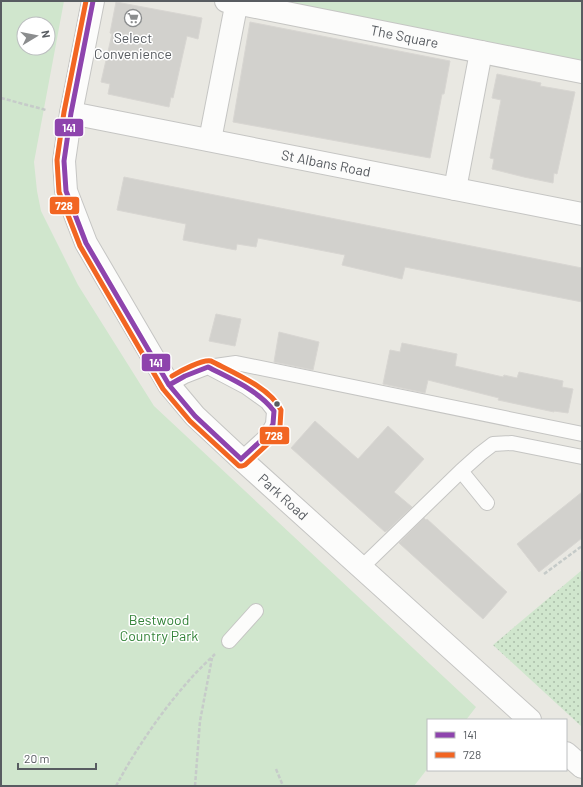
<svg xmlns="http://www.w3.org/2000/svg" width="583" height="787" font-family="Barlow,sans-serif">
	<style>
		.grass { fill: url(#grass-dots) }
		.park { fill: #d0e6cd; fill-rule: evenodd }
		.building { fill: #d2d1cd; stroke: #d8d6d2 }
		.lines { fill: none; stroke-linecap: round; stroke-linejoin: round }
		.lane-casing { stroke: #c5c5c3; stroke-width: 16 }
		.street-casing { stroke: #c5c5c3; stroke-width: 24 }
		.path { stroke: #c6cbc9; stroke-width: 2.5; stroke-dasharray: 4 2; stroke-linecap: butt }
		.lane { stroke: #fcfcfb; stroke-width: 14 }
		.street { stroke: #fcfcfb; stroke-width: 22 }
		.bus-1-casing { stroke: #fff; stroke-width: 8 }
		.bus-2-casing { stroke: #fff; stroke-width: 8 }
		.bus-1 { stroke: #8e44ad; stroke-width: 5 }
		.bus-2 { stroke: #f26522; stroke-width: 5 }
		.bus-dot { fill: #585c61; stroke: #fff; stroke-width: 1.5 }
		.labels { text-anchor: middle; stroke-width: 3; stroke-linejoin: round; paint-order: stroke }
		.street-label { font-size: 14px; fill: #585c61; stroke: #fff }
		.poi-label { font-size: 14px; fill: #585c61; stroke: #fff }
		.park-label { font-size: 14px; fill: #35843a; stroke: #fff }
		.line-badge { stroke: #fff; stroke-width: 1.5 }
		.badge-label { font-size: 11px; text-anchor: middle; font-weight: bold; fill: #fff }
	</style>
	<defs>
		<pattern id="grass-dots" width="8" height="8" patternUnits="userSpaceOnUse"><rect width="8" height="8" fill="#d0e6cd"/><path d="M2 2h.1M6 6h.1" fill="none" stroke="#acbeaa" stroke-width="1.8" stroke-linecap="round"/></pattern>
	</defs>
	<rect width="100%" height="100%" fill="#e9e8e2"/>
	<!-- grass -->
	<path class="grass" d="M582,570v157l-89,-82z"/>
	<!-- park -->
	<path class="park" d="M1,1h63l-30,161 3,29 4,20 37,74 76,121 322,301 -10,13h-38v48l-14,18h-413zM24,24h24v24h-24z
		M271,1h311v58l-2,1z"/>
	<!-- building -->
	<path class="building" d="M116,2l86,16 -4,21 -11,-3 -14,62 -2,-1 -2,10 -61,-13 2,-10 -9,-2 11,-48 -2,-1z
		M250,22l200,39 -6,33h-2l-12,64 -197,-36z
		M497,74l44,9 -1,3 35,6 -18,82 -3,-1 -1,10 -29,-6 -32,-8 2,-10 -4,-1 11,-58 -9,-2z
		M124,177l458,91v34l-177,-35 -3,12 -60,-14 3,-10 -87,-17 -2,9 -19,-3 -1,6 -53,-10 3,-16 -69,-14z
		M216,314l25,5 -6,27 -26,-5z
		M279,332l40,10 -6,28 -39,-8z
		M402,343l55,11 -2,12 48,11 1,-2 13,3 2,-6 44,9 -1,6 11,2 -5,24 -14,-2v1l-56,-12 1,-2 -71,-18 -3,13 -42,-9 7,-34 10,2z
		M315,421l43,38 30,-33 36,33 -30,33 18,15 -25,24h-1l-1,1 -94,-84z
		M582,492v46l-43,34 -22,-28z
		M424,518l2,2 1,-1 80,73 -24,27 -84,-76z"/>
	<g class="lines">
		<!-- lane casing -->
		<g class="lane-casing">
			<path id="lane" d="M208,367l28,-4 346,71
				M169,385l16,-9 23,-9 38,20 21,15 7,9 -1,13 -7,12 -25,23
				M461,471l26,32
				M361,568l100,-97 19,-17 13,-10 19,-1 70,14
				M229,641l27,-30"/>
		</g>
		<!-- street casing -->
		<g class="street-casing">
			<g id="street">
				<path id="s1" d="M93,1l-22,112 -7,48 2,30 20,52 83,142 26,31 46,43 289,261"/>
				<path id="s2" d="M226,1l356,71"/>
				<path id="s3" d="M71,113l511,101"/>
				<path d="M210,140l27,-139"/>
				<path d="M455,189l26,-137"/>
				<path d="M566,753l16,14"/>
			</g>
		</g>
		<!-- path -->
		<path class="path" d="M1,98l45,12
			M544,574l38,-28
			M276,769l7,17
			M116,786c21,-39 47,-77 77,-110 7,-8 15,-15 22,-22
			M195,786l5,-65 12,-63"/>
		<!-- lane -->
		<use href="#lane" class="lane"/>
		<!-- street -->
		<use href="#street" class="street"/>
		<!-- bus-1 casing -->
		<g class="bus-1-casing">
			<path id="bus-1" d="M93,1l-22,112 -7,48 2,30 20,52 83,142 26,31 46,43
				M169,385l16,-9 23,-9c23,12 50,23 66,44l-1,13 -7,12 -25,23"/>
		</g>
		<!-- bus-2 casing -->
		<g class="bus-2-casing">
			<path id="bus-2" d="M86,1l-22,111 -7,48 2,32 21,54 83,143
				M163,389l27,32 49,45h3l3,-1 27,-25 8,-14 1,-16c-10,-22 -49,-38 -70,-49 -8,-2 -31,10 -39,15"/>
		</g>
		<!-- bus-1 -->
		<use href="#bus-1" class="bus-1"/>
		<!-- bus-2 -->
		<use href="#bus-2" class="bus-2"/>
	</g>
	<!-- icons -->
	<defs>
		<g id="supermarket-ring" transform="scale(0.9)"><circle r="9.5" fill="#fff" stroke="#8b8d8e" stroke-width="1.5"/><path d="M-6-5.5h2.5l.6 2H6L4.5 2H-2.5L-4.4-4H-6ZM-1.5 3.2a1.3 1.3 0 1 0 .1 0ZM3 3.2a1.3 1.3 0 1 0 .1 0Z" fill="#8b8d8e"/></g>
	</defs>
	<g fill-rule="evenodd">
		<use href="#supermarket-ring" x="133" y="18"/>
	</g>
	<!-- markers -->
	<circle class="bus-dot" cx="277" cy="404" r="3.5"/>
	<g class="labels">
		<!-- street labels -->
		<g class="street-label">
			<text dy="5" stroke="none"><textPath href="#s2" startOffset="182">The Square</textPath></text>
			<text dy="5" stroke="none"><textPath href="#s3" startOffset="260">St Albans Road</textPath></text>
			<text dy="5" stroke="none"><textPath href="#s1" startOffset="573">Park Road</textPath></text>
		</g>
		<!-- poi labels -->
		<g class="poi-label">
			<text x="133" y="43">Select<tspan x="133" dy="16">Convenience</tspan></text>
		</g>
		<!-- park labels -->
		<g class="park-label">
			<text x="159" y="625">Bestwood<tspan x="159" dy="16">Country Park</tspan></text>
		</g>
	</g>
	<g class="line-badge">
		<rect x="54" y="118" width="30" height="19" rx="4" fill="#8e44ad"/>
		<rect x="49" y="196" width="31" height="19" rx="4" fill="#f26522"/>
		<rect x="141" y="353" width="30" height="19" rx="4" fill="#8e44ad"/>
		<rect x="259" y="426" width="31" height="19" rx="4" fill="#f26522"/>
	</g>
	<g class="badge-label">
		<text x="69" y="132">141</text>
		<text x="64" y="210">728</text>
		<text x="156" y="367">141</text>
		<text x="274" y="440">728</text>
	</g>
	<!-- border -->
	<rect width="583" height="787" fill="none" stroke="#585c61" stroke-width="4"/>
	<!-- legend -->
	<rect x="427" y="719" width="140" height="52" fill="#ffffff" stroke="#bcbec0"/>
	<rect x="435" y="732" width="20" height="6" fill="#8e44ad" stroke="#bcbec0"/>
	<text x="463" y="739" font-size="12" fill="#585c61">141</text>
	<rect x="435" y="752" width="20" height="6" fill="#f26522" stroke="#bcbec0"/>
	<text x="463" y="759" font-size="12" fill="#585c61">728</text>
	<!-- north arrow -->
	<g transform="translate(36 36) rotate(80)"><circle r="19" fill="#ffffff" stroke="#bcbec0"/>
	<path d="M0-3L7 15L0 10L-7 15Z" fill="#8b8d8e"/>
	<text y="-6" font-size="11" font-weight="bold" text-anchor="middle" fill="#585c61">N</text>
	</g>
	<!-- scale -->
	<path d="M18 763v6h78v-6" fill="none" stroke="#585c61" stroke-width="2"/>
	<text x="24" y="763" font-size="12" fill="#585c61" stroke="#ffffff" stroke-width="3" paint-order="stroke">20 m</text>
</svg>
